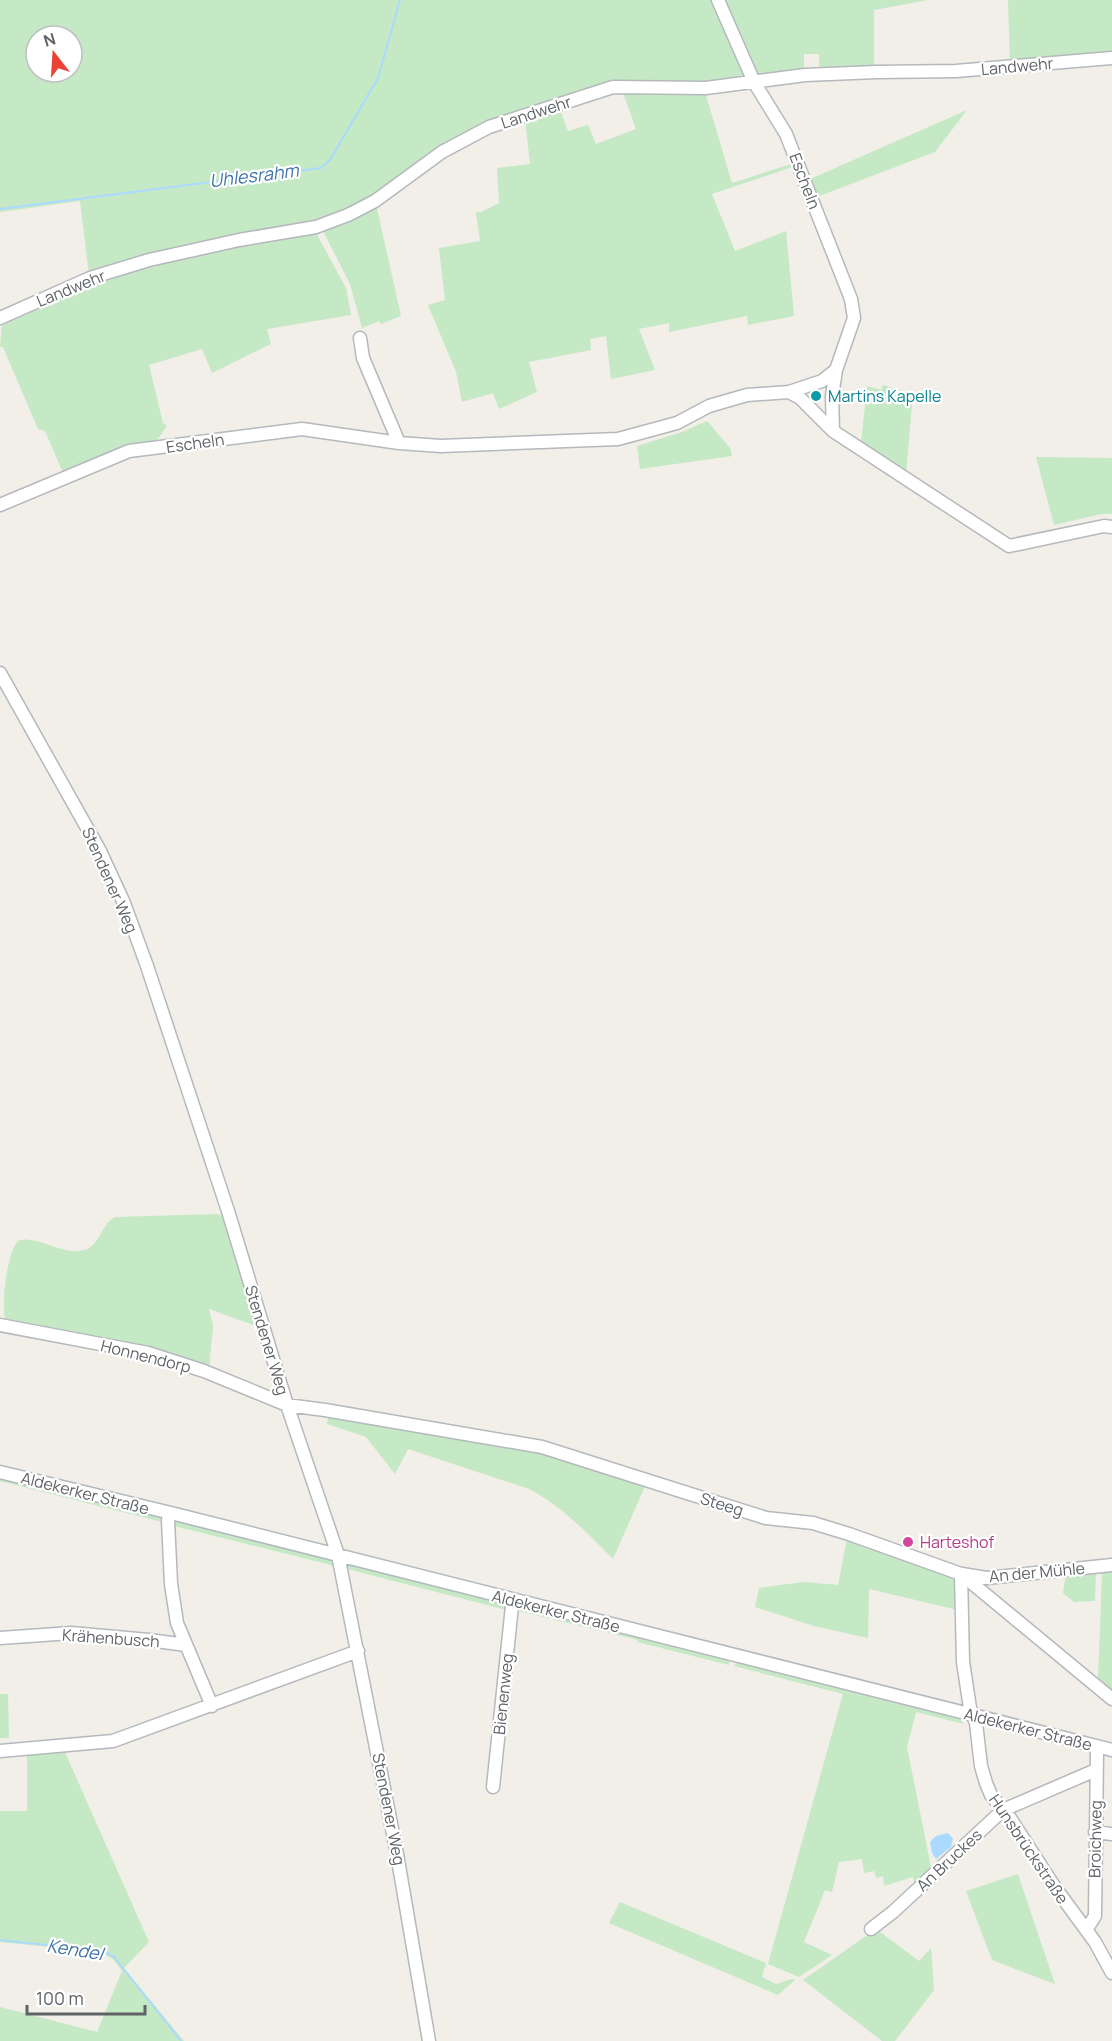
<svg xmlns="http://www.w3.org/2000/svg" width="1112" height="2041" font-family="Manrope,sans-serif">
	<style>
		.green { fill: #c5e8c5; fill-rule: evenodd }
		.water { fill: #aadaff }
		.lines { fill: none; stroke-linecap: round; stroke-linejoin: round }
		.stream { stroke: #aadaff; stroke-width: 2 }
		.minor-casing { stroke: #b5b8bc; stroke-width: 15 }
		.minor { stroke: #fff; stroke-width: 12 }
		.culture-dot { fill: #0f9aa8; stroke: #fff; stroke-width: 2 }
		.hotel-dot { fill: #d1479c; stroke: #fff; stroke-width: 2 }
		.labels { text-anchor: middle; stroke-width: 4.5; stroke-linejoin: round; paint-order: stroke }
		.street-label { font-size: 16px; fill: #5f6368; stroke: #fff }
		.culture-label { font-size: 16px; fill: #0d838f; stroke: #fff; text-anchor: start }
		.hotel-label { font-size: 16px; fill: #b23c85; stroke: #fff; text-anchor: start }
		.water-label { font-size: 18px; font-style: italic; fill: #4174aa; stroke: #fff }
	</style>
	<rect width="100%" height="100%" fill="#f1efe8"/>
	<!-- green -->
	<path class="green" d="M0,0h715l33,80 -18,3 -81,1 -163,41 -114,73 -51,24 -232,53 -9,-74 -80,11zM36,36h36v36h-36z
		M721,0h207l-54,10v58l-55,4v-18h-15v19l-49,5z
		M1008,0h104v55l-102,9z
		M622,90l83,2 27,91 62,-20 1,3 -83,28 23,57 51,-20 8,85 -46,9 -1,-9 -78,16v-9l-30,6 16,41 -44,9 -5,-43 -16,3 1,11 -62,12 8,30 -38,17 -6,-16 -31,9 -6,-30 -28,-67 17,-5 -6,-52 41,-7 -4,-29h5l18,-9 -2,-35 33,-4 -5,-45 34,-12 9,24 20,-6 8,19 40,-15z
		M967,110l-32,42 -121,46 -6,-18z
		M376,204l25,112 -20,8 -2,-3 -17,7 -12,-44 -28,-55z
		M315,231l31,57 5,27 -84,14 4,15 -59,29 -10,-24 -53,16 14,58 4,3 -13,18 -90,31 -19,-44 -7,-2 -35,-82h-3l2,-24 88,-42 108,-29z
		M883,385l30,9 -7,79 -45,-30 6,-57 14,4z
		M707,421l23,27 2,8 -92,13 -3,-23 45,-14z
		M1036,457l76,1v56h-10l-48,11z
		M217,1214l9,3 33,110 -50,-18 4,17 -4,43 -203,-47c-6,-14 1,-72 13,-82 22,-4 43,16 65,10 16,-4 17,-26 31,-33z
		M329,1414l218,38 99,32 -33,75c-26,-26 -51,-53 -84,-70l-121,-40 -13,25 -29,-37 -39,-13z
		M0,1475l165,41 1,7 -166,-42z
		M175,1519l152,38 7,3 1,6 -165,-41z
		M847,1538l42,17 47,13 20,9 2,33 -89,-21 -1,49 -54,-12 -59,-19 4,-19 44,-6 35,3z
		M350,1562l154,39 3,9 -160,-41z
		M1112,1567v123l-14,-11 4,-108z
		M1096,1571l-1,30 -21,1 -11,-9 3,-19z
		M520,1604l209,52v9l-92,-23 1,-2 -123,-30z
		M739,1659l216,53 9,12 -48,-12 -9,35 25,125 -17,15 -2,-10 -29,9 -1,-10 -7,2 -2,-7 -10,2 -2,-14 -23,3 -7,30 -7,-2 -21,52 28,13 -33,22 -31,-13 75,-270 -109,-28z
		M0,1694h8l1,44h-9z
		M64,1750l85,192 -25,26 60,73h-184v-34l97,25 25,-61 -9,-12 -12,-7 -101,-10v-131h27v-59z
		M1018,1874l37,110 -63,-24 -26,-69z
		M620,1902l146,61 -4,14 14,7 16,-5 3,1 -17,15 -169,-72z
		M876,1929l43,32 12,-13 3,42 -39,51h-13l-79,-61z"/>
	<!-- water -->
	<path class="water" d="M948,1833l5,6 -2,8 -15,12 -4,-6 -2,-11 6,-6z"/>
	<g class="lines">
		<!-- stream -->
		<path class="stream" d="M0,209l321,-41 9,-8 48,-82 22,-78
			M0,1940l103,11 11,6 67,84"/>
		<!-- minor casing -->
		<g class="minor-casing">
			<path id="minor" d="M718,0l36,82 32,52 65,165 3,19 -18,52 -4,26 1,35
				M0,318l90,-40 59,-18 90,-20 77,-13 32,-12 27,-14 67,-49 47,-25 124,-40 93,1 99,-13 72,-3 79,-1 156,-13
				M360,338l3,20 36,85
				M789,392l33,-11 14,-11
				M0,505l129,-54 173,-22 97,14 42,3 177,-7 59,-16 32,-17 38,-11 42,-3 11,6 33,33 176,115 95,-20 8,1
				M0,673l100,178 24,52 23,63 81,245 59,194 51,150 59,299 32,187
				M0,1325l148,28 56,18 83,34 38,5 217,37 224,71 47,5 36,11 112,40 151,125
				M0,1472l171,41 941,237
				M171,1513l-3,7 3,64 6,39 35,83
				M961,1574l2,88 7,46 6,15 5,43 5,17 5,12 19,23 44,68 41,56 17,31
				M962,1574l25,4 125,-13
				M0,1638l71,-5 78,7 37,5
				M0,1751l113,-10 245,-90
				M493,1787l19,-181 3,-5
				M1095,1832l17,2
				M871,1929l22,-17 110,-102 93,-40
				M1086,1930l9,-14 2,-163 -2,-7"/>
		</g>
		<!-- minor -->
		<use href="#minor" class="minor"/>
	</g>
	<!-- markers -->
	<circle class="culture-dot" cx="816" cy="396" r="6"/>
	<circle class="hotel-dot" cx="908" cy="1542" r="6"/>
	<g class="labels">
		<!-- street labels -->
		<g class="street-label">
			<text transform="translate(1017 66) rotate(-5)" y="6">Landwehr</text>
			<text transform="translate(536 112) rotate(-18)" y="6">Landwehr</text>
			<text transform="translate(805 181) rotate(69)" y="6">Escheln</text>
			<text transform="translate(71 288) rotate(-22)" y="6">Landwehr</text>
			<text transform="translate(195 443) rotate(-8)" y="6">Escheln</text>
			<text transform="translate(110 880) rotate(66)" y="6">Stendener Weg</text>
			<text transform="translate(267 1340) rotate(73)" y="6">Stendener Weg</text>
			<text transform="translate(146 1356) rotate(14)" y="6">Honnendorp</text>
			<text transform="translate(85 1493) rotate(14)" y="6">Aldekerker Straße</text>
			<text transform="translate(722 1504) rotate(17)" y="6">Steeg</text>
			<text transform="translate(1037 1572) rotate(-5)" y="6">An der Mühle</text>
			<text transform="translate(556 1611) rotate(14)" y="6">Aldekerker Straße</text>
			<text transform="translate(111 1638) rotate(4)" y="6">Krähenbusch</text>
			<text transform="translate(503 1694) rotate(-84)" y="6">Bienenweg</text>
			<text transform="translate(1028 1729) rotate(14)" y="6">Aldekerker Straße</text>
			<text transform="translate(389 1809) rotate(79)" y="6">Stendener Weg</text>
			<text transform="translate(1095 1839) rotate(-89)" y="6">Broichweg</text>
			<text transform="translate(1029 1849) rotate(56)" y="6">Hunsbrückstraße</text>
			<text transform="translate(949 1860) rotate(-43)" y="6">An Bruckes</text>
		</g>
		<!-- culture labels -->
		<g class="culture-label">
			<text x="828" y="402">Martins Kapelle</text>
		</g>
		<!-- hotel labels -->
		<g class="hotel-label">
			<text x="920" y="1548">Harteshof</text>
		</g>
		<!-- water labels -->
		<g class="water-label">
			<text transform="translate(254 176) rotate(-7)" y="6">Uhlesrahm</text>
			<text transform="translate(75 1950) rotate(9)" y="6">Kendel</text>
		</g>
	</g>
	<!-- north arrow -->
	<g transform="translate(54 54) rotate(343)"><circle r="28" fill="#ffffff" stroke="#bfc1c3" stroke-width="1.5"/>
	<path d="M0-4.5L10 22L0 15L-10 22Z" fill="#ea4335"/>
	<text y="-9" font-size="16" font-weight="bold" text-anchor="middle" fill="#5f6368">N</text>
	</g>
	<!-- scale -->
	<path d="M27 2005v9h118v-9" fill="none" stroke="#5f6368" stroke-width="3"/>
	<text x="36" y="2005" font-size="18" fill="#5f6368" stroke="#ffffff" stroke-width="4.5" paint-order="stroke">100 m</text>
</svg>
